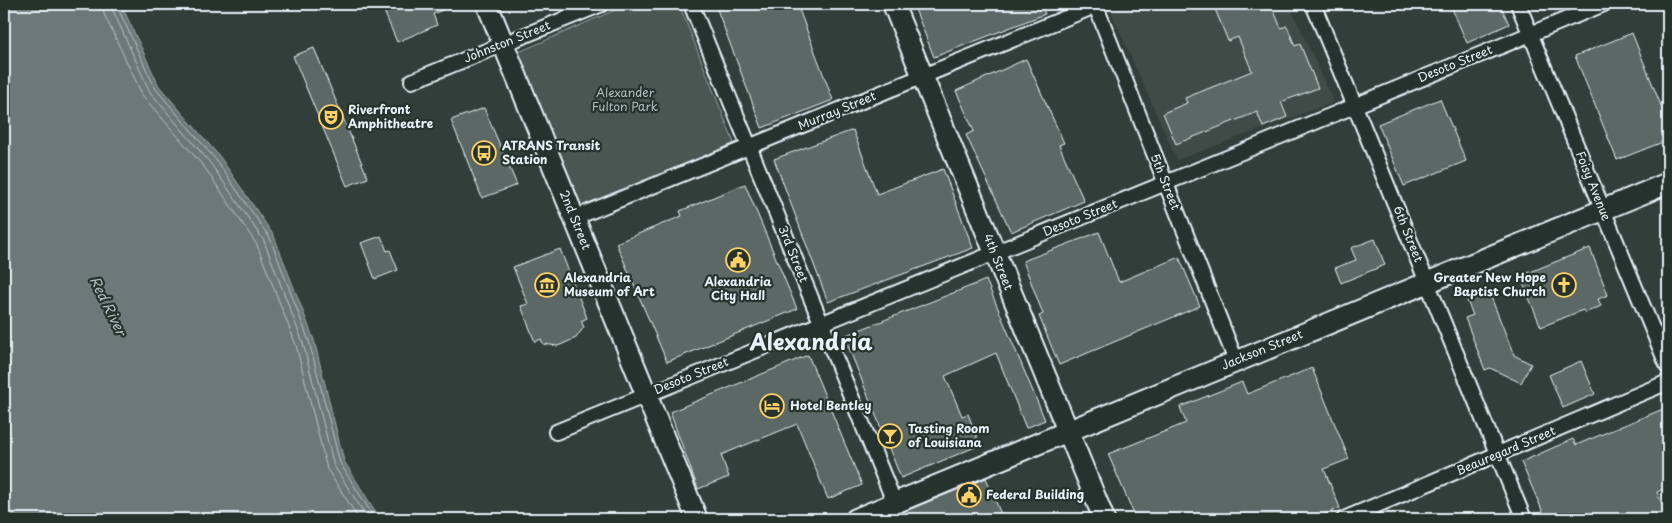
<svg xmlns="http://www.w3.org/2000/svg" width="1672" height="523" font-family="'Playpen Sans',sans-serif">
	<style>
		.built { fill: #3f4b46 }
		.green { fill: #495651; stroke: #98a4a4 }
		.water { fill: #6d7978; stroke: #9ea9ab }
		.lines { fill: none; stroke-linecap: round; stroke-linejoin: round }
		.shore { stroke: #b7c1c5; stroke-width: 1 }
		.building { fill: #5c6865; stroke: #e8f1f8 }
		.minor-casing { stroke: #e8f1f8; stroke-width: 18 }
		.secondary-casing { stroke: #e8f1f8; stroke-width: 24 }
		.minor { stroke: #26332d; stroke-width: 14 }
		.secondary { stroke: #26332d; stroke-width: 20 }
		.labels { text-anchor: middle; stroke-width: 4.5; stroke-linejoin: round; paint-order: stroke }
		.street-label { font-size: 12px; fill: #e8f1f8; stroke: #26332d }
		.park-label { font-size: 12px; fill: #b0bbbe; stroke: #26332d }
		.poi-label { font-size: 12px; font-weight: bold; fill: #e8f1f8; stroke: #26332d; text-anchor: start }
		.water-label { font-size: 14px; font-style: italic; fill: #b1bbbe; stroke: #26332d }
		.town-label { font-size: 22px; font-weight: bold; fill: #e8f1f8; stroke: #26332d }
	</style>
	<rect width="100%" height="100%" fill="#323e39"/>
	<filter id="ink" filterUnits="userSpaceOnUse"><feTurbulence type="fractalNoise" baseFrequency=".02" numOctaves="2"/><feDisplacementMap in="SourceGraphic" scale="10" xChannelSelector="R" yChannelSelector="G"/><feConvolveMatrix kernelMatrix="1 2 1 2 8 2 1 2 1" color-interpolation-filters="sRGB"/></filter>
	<g filter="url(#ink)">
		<!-- built -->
		<path class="built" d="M1131,4h158l45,98 -157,58 -66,-148z"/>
		<!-- green -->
		<path class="green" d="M629,4h50l57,144 -161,67 -63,-160z"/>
		<!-- water -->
		<path class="water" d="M4,4h117l38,82 61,71 54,79 40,104 30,121 36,58h-376z"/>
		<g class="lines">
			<!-- shore -->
			<path class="shore" d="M103,4l1,10 39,82 62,72 52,77 39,100 31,124 32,50
				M110,4l40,88 61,72 53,77 39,102 31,123 34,53
				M116,4l39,84 61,72 54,78 39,103 31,122 35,56"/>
		</g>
		<!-- building -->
		<path class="building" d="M381,4h76l-24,10 4,11 -40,17z
			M715,4h82l36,96 -71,28z
			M913,4h128l4,10 -111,43z
			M1213,4h58l10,24 6,-2 8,20 5,-2 18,44 -37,14 6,15 -24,10 -6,-15 -81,32 -13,-31 24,-10 -2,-5 67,-27 -14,-34 -10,4z
			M1450,4h50l9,20 -42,19z
			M1632,33l36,90v17l-51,20 -42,-104z
			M314,48l54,130 -21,8 -54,-130z
			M1026,59l38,84 -5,2 25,56 -73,31 -45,-97 8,-4 -18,-40z
			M1440,99l26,62 -62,25 -26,-62z
			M484,108l33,77 -35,13 -31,-78z
			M853,130l24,64 66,-25 30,79 -145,54 -54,-143z
			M745,184l52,125 -130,53 -51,-119 66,-27 -2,-5z
			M1099,232l20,50 60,-25 21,49 -141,59 -20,-49 4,-2 -20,-53z
			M381,236l6,15 3,-1 8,20 -23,9 -14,-36z
			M1375,239l10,26 -44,18 -6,-15 21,-8 -5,-12z
			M1590,248l18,47 -10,4 3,7 -16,7 -2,-3 -42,17 -21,-51z
			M560,249l27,69 -6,3 3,6 -8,11 -18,8 -15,-2 -2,-5 -6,3 -14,-36 7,-2 -15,-37z
			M986,280l59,140 -19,8 -30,-75 -51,23 17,40 6,-2 12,31 -79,33 -57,-142z
			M1489,292l25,63 17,9 -10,19 -31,-15 -5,2 -20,-52 8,-3 -6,-14z
			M808,355l54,130 -34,14 -31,-75 -76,31 8,22 -31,12 -28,-77z
			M1581,361l14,33 -32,14 -14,-33z
			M1312,368l37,91 -25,10 16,39 -27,11h-177l-28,-65 78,-31 -6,-16 62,-25 5,12z
			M1668,407v80l-11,5 11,27h-122l-25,-57 52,-23 3,6z
			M986,478l17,41h-117z"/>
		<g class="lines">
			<!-- minor casing -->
			<g class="minor-casing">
				<path id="minor" d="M691,4l204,500
					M1095,4l141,357
					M1313,4l211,515
					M1518,4l150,363
					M412,81l190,-77
					M574,218l526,-214
					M556,432l1048,-428
					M1344,519l324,-137"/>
			</g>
			<!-- secondary casing -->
			<g class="secondary-casing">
				<path id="secondary" d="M487,4l210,515
					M893,4l211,515
					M856,519l812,-336"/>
			</g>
			<!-- minor -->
			<use href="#minor" class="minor"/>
			<!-- secondary -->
			<use href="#secondary" class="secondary"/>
		</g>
	</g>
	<!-- icons -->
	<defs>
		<g id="theatre-ring" transform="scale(1.25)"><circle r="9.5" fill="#26332d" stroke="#ffd166" stroke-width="1.5"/><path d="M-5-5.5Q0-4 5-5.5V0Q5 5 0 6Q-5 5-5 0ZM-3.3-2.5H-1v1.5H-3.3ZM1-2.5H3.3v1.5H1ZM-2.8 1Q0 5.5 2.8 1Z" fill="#ffd166"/></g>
		<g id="bus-ring" transform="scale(1.25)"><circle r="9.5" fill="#26332d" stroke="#ffd166" stroke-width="1.5"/><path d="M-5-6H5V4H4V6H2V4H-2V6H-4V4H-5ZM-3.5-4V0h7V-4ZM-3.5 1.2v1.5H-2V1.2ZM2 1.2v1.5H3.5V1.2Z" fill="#ffd166"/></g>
		<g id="civic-ring" transform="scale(1.25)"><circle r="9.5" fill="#26332d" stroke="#ffd166" stroke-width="1.5"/><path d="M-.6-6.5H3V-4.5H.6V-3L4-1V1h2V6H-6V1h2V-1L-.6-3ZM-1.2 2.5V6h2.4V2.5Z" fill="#ffd166"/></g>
		<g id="museum-ring" transform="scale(1.25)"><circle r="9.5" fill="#26332d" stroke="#ffd166" stroke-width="1.5"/><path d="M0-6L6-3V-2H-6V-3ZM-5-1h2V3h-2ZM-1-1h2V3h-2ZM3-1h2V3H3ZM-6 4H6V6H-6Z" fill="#ffd166"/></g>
		<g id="church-ring" transform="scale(1.25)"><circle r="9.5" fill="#26332d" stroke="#ffd166" stroke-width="1.5"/><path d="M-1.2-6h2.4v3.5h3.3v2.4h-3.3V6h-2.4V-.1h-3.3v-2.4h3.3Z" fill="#ffd166"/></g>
		<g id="hotel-ring" transform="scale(1.25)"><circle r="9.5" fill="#26332d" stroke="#ffd166" stroke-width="1.5"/><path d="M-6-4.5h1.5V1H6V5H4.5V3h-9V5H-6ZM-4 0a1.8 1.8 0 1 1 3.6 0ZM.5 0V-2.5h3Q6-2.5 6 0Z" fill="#ffd166"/></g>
		<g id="bar-ring" transform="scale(1.25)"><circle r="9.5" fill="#26332d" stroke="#ffd166" stroke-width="1.5"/><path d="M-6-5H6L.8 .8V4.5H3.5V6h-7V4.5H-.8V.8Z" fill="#ffd166"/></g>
	</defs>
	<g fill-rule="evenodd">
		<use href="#theatre-ring" x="331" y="117"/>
		<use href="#bus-ring" x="484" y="153"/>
		<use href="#civic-ring" x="738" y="260"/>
		<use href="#museum-ring" x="547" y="285"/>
		<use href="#church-ring" x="1564" y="285"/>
		<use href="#hotel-ring" x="772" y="406"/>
		<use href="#bar-ring" x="890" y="436"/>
		<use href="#civic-ring" x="969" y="495"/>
	</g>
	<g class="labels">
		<!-- street labels -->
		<g class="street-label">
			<text transform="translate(507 42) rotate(-22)" y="4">Johnston Street</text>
			<text transform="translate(1455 64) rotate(-22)" y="4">Desoto Street</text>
			<text transform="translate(837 111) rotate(-22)" y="4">Murray Street</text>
			<text transform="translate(1165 182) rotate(68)" y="4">5th Street</text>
			<text transform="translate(1593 186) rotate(68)" y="4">Foisy Avenue</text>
			<text transform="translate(1080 218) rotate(-22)" y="4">Desoto Street</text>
			<text transform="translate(575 220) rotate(68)" y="4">2nd Street</text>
			<text transform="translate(1408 234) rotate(68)" y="4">6th Street</text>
			<text transform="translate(793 254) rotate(68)" y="4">3rd Street</text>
			<text transform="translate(998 262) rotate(68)" y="4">4th Street</text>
			<text transform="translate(1262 350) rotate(-22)" y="4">Jackson Street</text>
			<text transform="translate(691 376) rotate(-22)" y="4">Desoto Street</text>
			<text transform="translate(1506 451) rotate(-23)" y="4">Beauregard Street</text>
		</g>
		<!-- park labels -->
		<g class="park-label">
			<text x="625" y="97">Alexander<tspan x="625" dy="14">Fulton Park</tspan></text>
		</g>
		<!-- poi labels -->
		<g class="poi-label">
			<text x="348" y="114">Riverfront<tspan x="348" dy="14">Amphitheatre</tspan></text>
			<text x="502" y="150">ATRANS Transit<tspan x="502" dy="14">Station</tspan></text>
			<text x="564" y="282">Alexandria<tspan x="564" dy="14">Museum of Art</tspan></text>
			<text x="1546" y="282" text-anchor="end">Greater New Hope<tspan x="1546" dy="14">Baptist Church</tspan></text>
			<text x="738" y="286" text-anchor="middle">Alexandria<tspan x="738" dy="14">City Hall</tspan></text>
			<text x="790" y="410">Hotel Bentley</text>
			<text x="908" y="433">Tasting Room<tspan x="908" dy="14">of Louisiana</tspan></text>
			<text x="986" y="499">Federal Building</text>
		</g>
		<!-- water labels -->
		<g class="water-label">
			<text transform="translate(108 306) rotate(64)" y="5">Red River</text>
		</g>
		<!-- town labels -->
		<g class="town-label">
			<text x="811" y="350">Alexandria</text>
		</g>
	</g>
	<!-- margin -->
	<rect width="1672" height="523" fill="none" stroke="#26332d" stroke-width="20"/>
	<rect x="10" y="10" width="1652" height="503" fill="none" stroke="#e8f1f8" stroke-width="2" filter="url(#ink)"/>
</svg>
